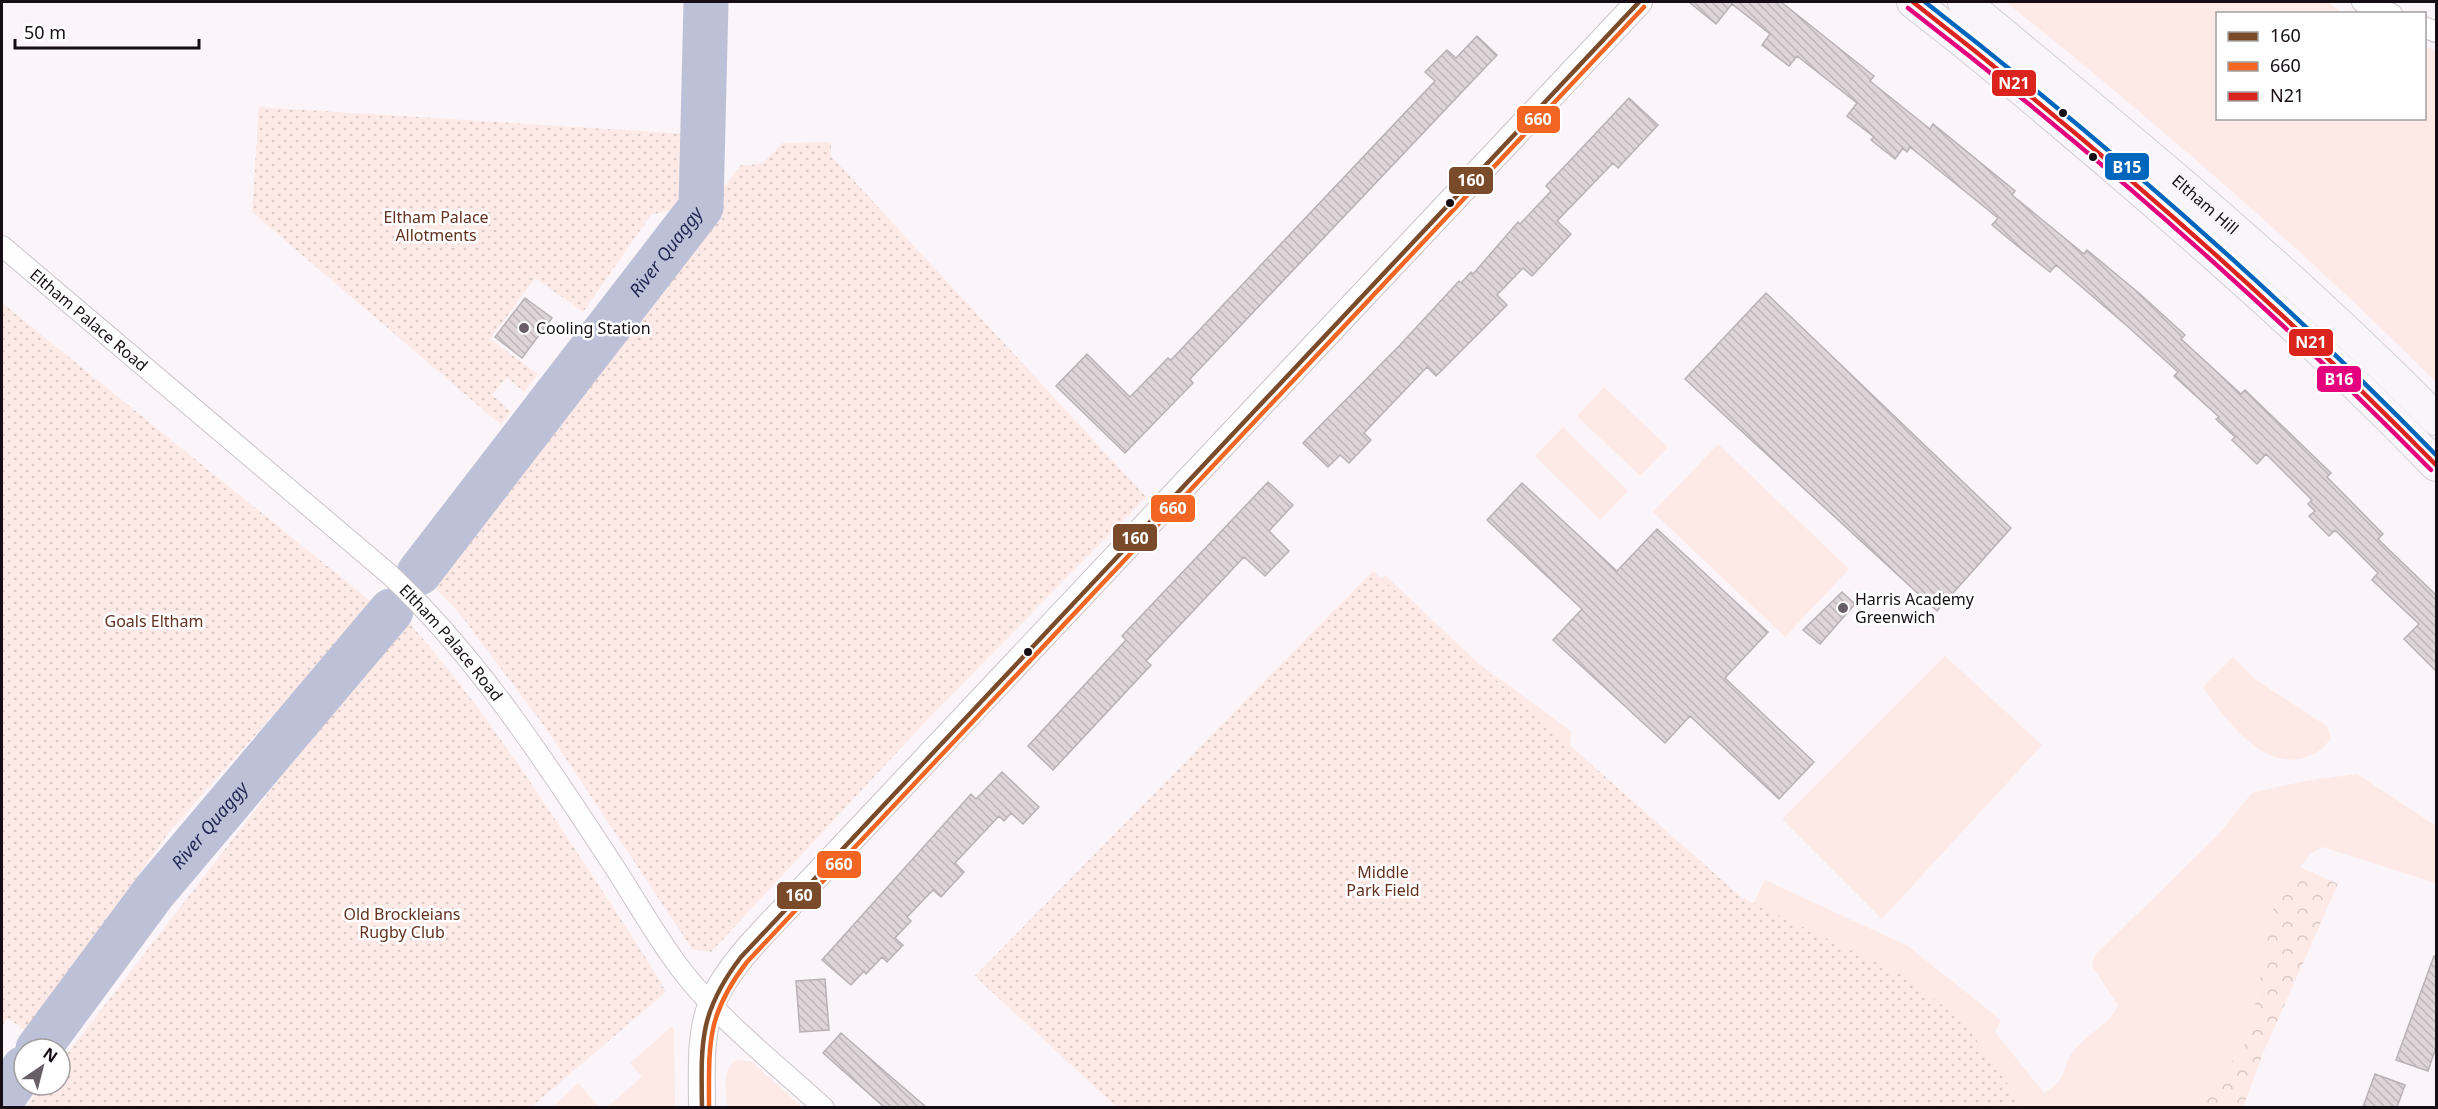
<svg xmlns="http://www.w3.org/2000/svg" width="2438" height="1109" font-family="'Noto Sans',sans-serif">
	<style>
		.grass { fill: #fdeae6 }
		.forest { fill: url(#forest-crowns) }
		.park { fill: url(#park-dots) }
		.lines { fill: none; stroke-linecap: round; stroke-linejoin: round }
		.river { stroke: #bcc1d8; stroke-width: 45 }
		.building { fill: url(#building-back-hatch); stroke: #bab1b4; stroke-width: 1.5 }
		.minor-casing { stroke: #cbc3c8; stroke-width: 22 }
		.tertiary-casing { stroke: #cbc3c8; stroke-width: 28 }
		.primary-casing { stroke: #d4d0d2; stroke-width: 34 }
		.minor { stroke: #fefefe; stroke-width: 20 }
		.tertiary { stroke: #fefefe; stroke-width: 26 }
		.primary { stroke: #f8f6fb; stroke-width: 32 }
		.bus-1-casing { stroke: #fff; stroke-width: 9 }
		.bus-2-casing { stroke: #fff; stroke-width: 9 }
		.bus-3-casing { stroke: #fff; stroke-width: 9 }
		.bus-4-casing { stroke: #fff; stroke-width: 9 }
		.bus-5-casing { stroke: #fff; stroke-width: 9 }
		.bus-1 { stroke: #7a4b2a; stroke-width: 4.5 }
		.bus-2 { stroke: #f26522; stroke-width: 4.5 }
		.bus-3 { stroke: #dc241f; stroke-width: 4.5 }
		.bus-4 { stroke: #e5007d; stroke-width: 4.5 }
		.bus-5 { stroke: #0065bd; stroke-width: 4.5 }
		.bus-dot { fill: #170e15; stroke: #fff; stroke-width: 2 }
		.poi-dot { fill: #675f65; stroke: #fff; stroke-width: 2 }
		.labels { text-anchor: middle; stroke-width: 5; stroke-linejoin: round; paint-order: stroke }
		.street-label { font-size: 16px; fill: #170e15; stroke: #fff }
		.park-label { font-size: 16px; fill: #62311f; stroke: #fff }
		.poi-label { font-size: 16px; fill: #170e15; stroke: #fff; text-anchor: start }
		.water-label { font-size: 18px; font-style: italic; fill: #1e2751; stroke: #fff }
		.line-badge { stroke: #fff; stroke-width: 2 }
		.badge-label { font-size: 16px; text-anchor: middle; font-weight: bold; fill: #fff }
	</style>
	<defs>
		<pattern id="forest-crowns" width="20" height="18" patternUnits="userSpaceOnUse" patternTransform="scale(1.5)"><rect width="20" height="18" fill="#fdeae6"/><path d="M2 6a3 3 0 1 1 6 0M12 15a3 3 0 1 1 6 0" fill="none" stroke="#d8c8c4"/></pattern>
		<pattern id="park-dots" width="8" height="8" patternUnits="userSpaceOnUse" patternTransform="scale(1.5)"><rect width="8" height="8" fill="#fdeae6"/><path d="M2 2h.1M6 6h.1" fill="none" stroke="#d8c8c4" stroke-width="1.8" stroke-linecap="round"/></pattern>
		<pattern id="building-back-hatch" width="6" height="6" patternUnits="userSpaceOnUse" patternTransform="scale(1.5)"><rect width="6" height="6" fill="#dfd5d8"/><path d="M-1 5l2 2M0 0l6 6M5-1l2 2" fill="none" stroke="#bfb6b8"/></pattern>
	</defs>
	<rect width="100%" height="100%" fill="#fbf5f9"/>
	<!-- grass -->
	<path class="grass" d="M2006,2h321l16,11 -125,1v104h206l1,-72 11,5v331c-135,-135 -281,-260 -430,-380z
		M1604,387l64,60 -28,29 -63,-60z
		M1563,427l65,64 -28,29 -65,-64z
		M1718,444l131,125 -64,68 -132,-125z
		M1385,575l93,88 93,68 -5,83 180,105 19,-39 143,66 93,74 -6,12 49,61c26,-15 16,-27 32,-45 12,-15 36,-25 42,-43l-26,-39 3,-11 122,-119 35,-43 53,-12 52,-7 79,52v57l-114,-36 -13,8 -35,49 -25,134 -51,69h-1081l-142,-131 371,-360z
		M1945,656l97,89 -160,174 -100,-100z
		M2233,657l23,23 71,46 4,13c-4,4 -9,10 -14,13 -47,29 -91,-31 -114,-65z
		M671,1027l3,1 1,79h-68l35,-30 -12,-14z
		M738,1059l14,3 50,45h-75c-1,-16 -6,-40 11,-48z
		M578,1083l21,24 -45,-1z"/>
	<!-- forest -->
	<path class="forest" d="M2300,867l38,17 -74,167 -21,56h-45l51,-69 25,-134z"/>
	<!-- park -->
	<path class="park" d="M259,107l429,27 4,71 -41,10 -68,97 -48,-34 -45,61 48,35 -14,18 -17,-15 -15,18 19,17 -10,13 -249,-213z
		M831,142v14l315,341 -219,223 -216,232 -19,-3 -147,-222 -88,-117 -34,-34 318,-411c20,2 29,-7 41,-22z
		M2,303l371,300 -204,229 -142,199 -20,-13 -5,8z
		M1373,571l368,326 159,77 62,46 62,87h-907l-142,-131z
		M404,617c68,76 120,155 176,240 29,45 60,89 86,135l-135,115h-505l17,-22h17v-22z"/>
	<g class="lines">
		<!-- river -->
		<g class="river">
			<path id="s1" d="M419,573l282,-366 5,-205"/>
			<path id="s2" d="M38,1049l116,-157 237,-281"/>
			<path d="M2,1099l22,-31"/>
		</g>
	</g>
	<!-- building -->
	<path class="building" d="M1689,2h92l93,74 -4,5 60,48 3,-5 82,67 -3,4 72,59 3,-4 53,44 45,41 -4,4 60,55 4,-4 86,83 -4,4 56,57 -5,5 58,56v76l-32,-32 15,-15 -47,-44 6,-7 -43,-43 -6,6 -20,-20 6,-5 -7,-7 4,-4 -46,-46 -9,10 -25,-24 3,-3 -19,-18 3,-2 -45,-41 4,-4 -52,-47 -70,-60 -6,7 -29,-23 -29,-24 6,-7 -88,-71 -3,5 -4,-4 -8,11 -24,-19 3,-3 -27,-21 10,-13 -60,-47 -8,10 -27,-21 8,-11 -38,-30 -16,20z
		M1477,36l20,19 -307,324 3,4 -68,70 -69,-67 31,-32 43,43 38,-39 3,2 264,-279 -10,-9 22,-22 9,8z
		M1629,98l29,27 -40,43 -5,-5 -56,58 14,13 -39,42 -9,-8 -26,27 10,10 -71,71 -9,-9 -63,66 7,7 -22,23 -9,-8 -12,12 -25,-24 97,-98 59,-64 2,2 10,-11 2,2 45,-52 2,2 31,-33 -5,-5z
		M1766,293l245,235 -74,83 -252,-232z
		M525,298l27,20 -30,40 -27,-21z
		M1268,482l25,23 -24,26 20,20 -24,25 -21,-19 -98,104 5,4 -98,105 -25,-24 98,-106 -4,-4z
		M1522,483l95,88 40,-42 111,103 -43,46 89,84 -35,37 -89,-83 -25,27 -112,-103 29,-31 -95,-89z
		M1842,592l13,12 -35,40 -17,-14z
		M1002,772l37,35 -16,17 -12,-11 -7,8 -5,-5 -44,47 9,9 -23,25 -8,-7 -26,27 4,4 -16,17 8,7 -16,17 -5,-5 -16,17 -2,-3 -13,14 -29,-25 149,-166 5,5z
		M2434,956h2v91l-8,24 -32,-11z
		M825,979l4,51 -29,2 -4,-51z
		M841,1033l49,43 36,31h-42l-61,-54z
		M2375,1074l30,11 -8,22h-34z"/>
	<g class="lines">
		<!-- minor casing -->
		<g class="minor-casing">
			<g id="minor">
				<path d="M2362,2l30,12"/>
				<path d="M2424,27l12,5"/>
				<path id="s3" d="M2,246l387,328c88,82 158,190 224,291 23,35 44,74 70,107 40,51 93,92 141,136"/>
			</g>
		</g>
		<!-- tertiary casing -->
		<g class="tertiary-casing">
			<path id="tertiary" d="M702,1108c0,-33 -3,-74 10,-105 18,-42 62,-81 92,-114l835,-887"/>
		</g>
		<!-- primary casing -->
		<g class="primary-casing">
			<g id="primary">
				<path d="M1913,2c69,53 136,110 203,167 111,95 219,191 320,296"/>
				<path id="s4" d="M1964,2c162,134 325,267 472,417"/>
			</g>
		</g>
		<!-- minor -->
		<use href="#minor" class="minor"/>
		<!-- tertiary -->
		<use href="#tertiary" class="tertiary"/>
		<!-- primary -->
		<use href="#primary" class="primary"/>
		<!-- bus-1 casing -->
		<g class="bus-1-casing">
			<path id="bus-1" d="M702,1108c-1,-66 -3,-96 39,-151l898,-955"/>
		</g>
		<!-- bus-2 casing -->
		<g class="bus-2-casing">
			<path id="bus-2" d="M709,1108c0,-64 -3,-93 38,-146l897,-955"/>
		</g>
		<!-- bus-3 casing -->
		<g class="bus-3-casing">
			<path id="bus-3" d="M1913,2c183,143 360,297 523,463"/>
		</g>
		<!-- bus-4 casing -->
		<g class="bus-4-casing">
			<path id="bus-4" d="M1908,8c184,142 360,296 523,462"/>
		</g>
		<!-- bus-5 casing -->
		<g class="bus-5-casing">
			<path id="bus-5" d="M1925,2c179,139 352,290 511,453"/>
		</g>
		<!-- bus-1 -->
		<use href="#bus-1" class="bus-1"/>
		<!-- bus-2 -->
		<use href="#bus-2" class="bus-2"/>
		<!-- bus-3 -->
		<use href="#bus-3" class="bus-3"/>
		<!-- bus-4 -->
		<use href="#bus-4" class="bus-4"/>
		<!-- bus-5 -->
		<use href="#bus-5" class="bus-5"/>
	</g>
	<!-- markers -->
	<g class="bus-dot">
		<circle cx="2063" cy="113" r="5"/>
		<circle cx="2093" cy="157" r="5"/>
		<circle cx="1450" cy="203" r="5"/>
		<circle cx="1028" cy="652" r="5"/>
	</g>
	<g class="poi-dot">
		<circle cx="524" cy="328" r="6"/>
		<circle cx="1843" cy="608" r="6"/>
	</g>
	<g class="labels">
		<!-- street labels -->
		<g class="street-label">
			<text dy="6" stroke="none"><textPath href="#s4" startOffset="315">Eltham Hill</textPath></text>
			<text dy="6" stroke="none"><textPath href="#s3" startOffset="114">Eltham Palace Road</textPath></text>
			<text dy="6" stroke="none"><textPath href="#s3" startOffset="600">Eltham Palace Road</textPath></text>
		</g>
		<!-- park labels -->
		<g class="park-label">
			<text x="436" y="223">Eltham Palace<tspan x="436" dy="18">Allotments</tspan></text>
			<text x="154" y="627">Goals Eltham</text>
			<text x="1383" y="878">Middle<tspan x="1383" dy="18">Park Field</tspan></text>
			<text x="402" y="920">Old Brockleians<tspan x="402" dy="18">Rugby Club</tspan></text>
		</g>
		<!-- poi labels -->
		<g class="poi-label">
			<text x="536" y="334">Cooling Station</text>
			<text x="1855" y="605">Harris Academy<tspan x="1855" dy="18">Greenwich</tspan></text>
		</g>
		<!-- water labels -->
		<g class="water-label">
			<text dy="6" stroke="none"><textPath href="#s1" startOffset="405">River Quaggy</textPath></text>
			<text dy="6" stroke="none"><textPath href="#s2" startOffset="282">River Quaggy</textPath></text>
		</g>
	</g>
	<g class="line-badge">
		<rect x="1991" y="69" width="46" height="28" rx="6" fill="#dc241f"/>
		<rect x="1516" y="105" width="45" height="29" rx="6" fill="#f26522"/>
		<rect x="2104" y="152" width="46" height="29" rx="6" fill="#0065bd"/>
		<rect x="1448" y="166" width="46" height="29" rx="6" fill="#7a4b2a"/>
		<rect x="2288" y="328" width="46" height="29" rx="6" fill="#dc241f"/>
		<rect x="2316" y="365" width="46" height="28" rx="6" fill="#e5007d"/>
		<rect x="1150" y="494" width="46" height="29" rx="6" fill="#f26522"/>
		<rect x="1112" y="523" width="46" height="29" rx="6" fill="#7a4b2a"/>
		<rect x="816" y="850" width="46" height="29" rx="6" fill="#f26522"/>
		<rect x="776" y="881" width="46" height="29" rx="6" fill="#7a4b2a"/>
	</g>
	<g class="badge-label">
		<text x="2014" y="89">N21</text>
		<text x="1538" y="125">660</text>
		<text x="2127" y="173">B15</text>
		<text x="1471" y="186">160</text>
		<text x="2311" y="348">N21</text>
		<text x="2339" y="385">B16</text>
		<text x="1173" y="514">660</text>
		<text x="1135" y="544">160</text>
		<text x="839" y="870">660</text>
		<text x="799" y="901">160</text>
	</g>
	<!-- border -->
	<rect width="2438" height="1109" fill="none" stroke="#170e15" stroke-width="6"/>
	<!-- legend -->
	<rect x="2216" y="12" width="210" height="108" fill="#ffffff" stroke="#a29fa1" stroke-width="1.5"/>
	<rect x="2228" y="32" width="30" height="9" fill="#7a4b2a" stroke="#a29fa1" stroke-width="1.5"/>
	<text x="2270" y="42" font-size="18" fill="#170e15">160</text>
	<rect x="2228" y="62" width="30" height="9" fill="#f26522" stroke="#a29fa1" stroke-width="1.5"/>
	<text x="2270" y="72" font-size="18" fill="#170e15">660</text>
	<rect x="2228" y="92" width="30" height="9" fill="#dc241f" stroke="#a29fa1" stroke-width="1.5"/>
	<text x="2270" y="102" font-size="18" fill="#170e15">N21</text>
	<!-- north arrow -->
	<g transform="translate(42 1067) rotate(35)"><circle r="28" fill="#ffffff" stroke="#a29fa1" stroke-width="1.5"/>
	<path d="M0-4.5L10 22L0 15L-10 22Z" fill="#675f65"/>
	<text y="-9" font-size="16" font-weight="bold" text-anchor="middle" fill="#170e15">N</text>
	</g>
	<!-- scale -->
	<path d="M15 39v9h184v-9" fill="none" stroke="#170e15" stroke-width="3"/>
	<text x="24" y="39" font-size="18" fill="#170e15" stroke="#ffffff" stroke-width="4.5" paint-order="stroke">50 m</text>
</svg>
